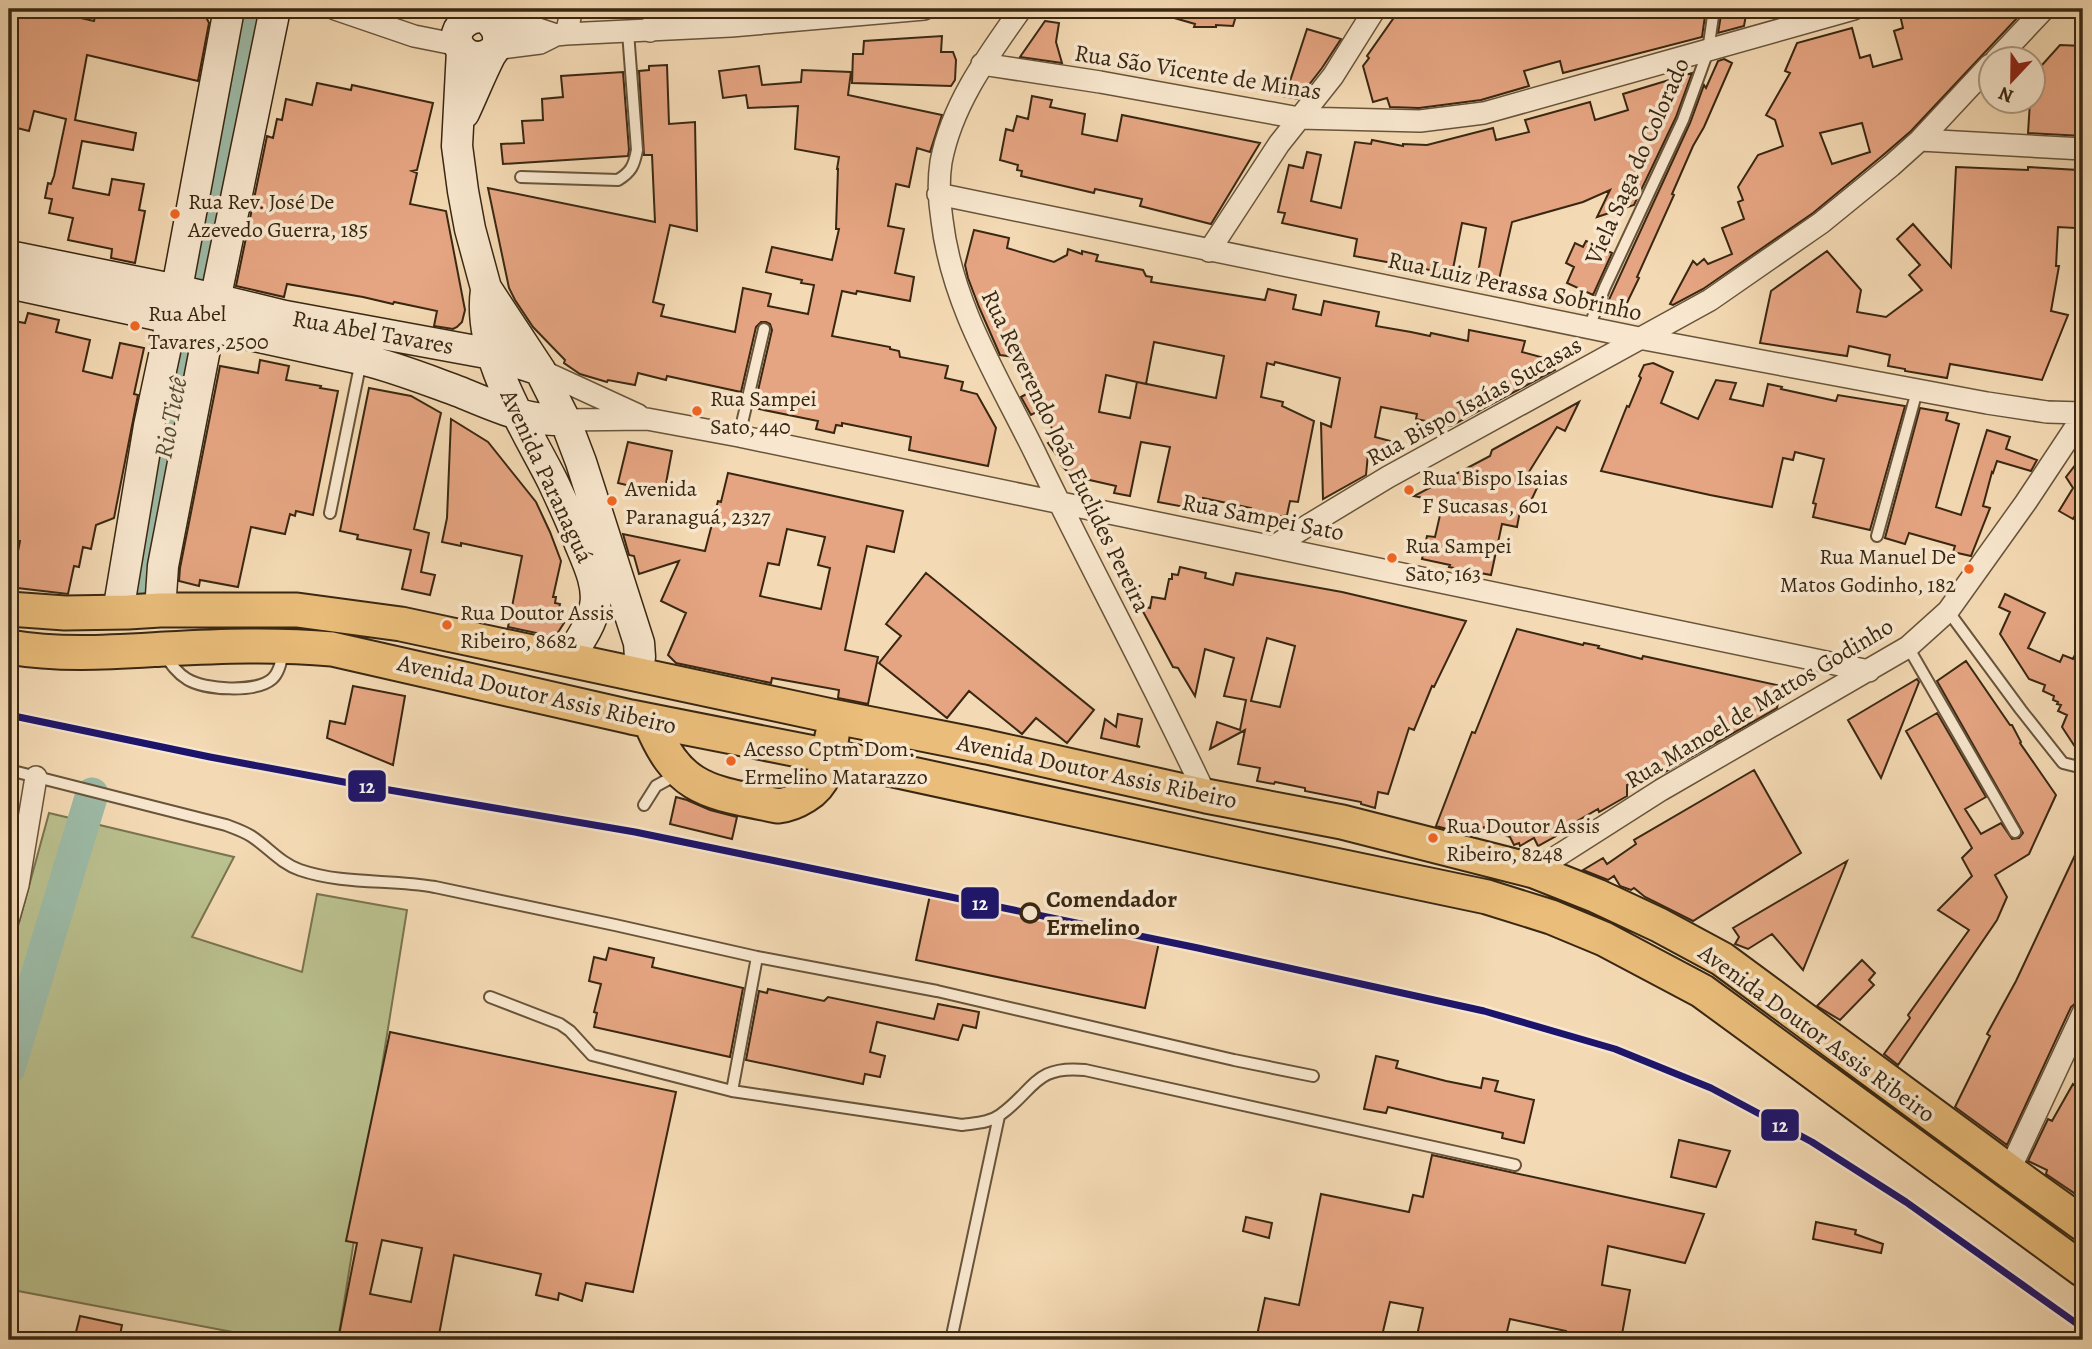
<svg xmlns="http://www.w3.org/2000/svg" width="2092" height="1349" font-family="Alegreya,serif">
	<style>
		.green { fill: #bac08e; stroke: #7a7450; stroke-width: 2 }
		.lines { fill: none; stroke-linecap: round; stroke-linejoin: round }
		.river { stroke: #9dbba7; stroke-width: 33 }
		.building { fill: #e6a582; stroke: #392712; stroke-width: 2; fill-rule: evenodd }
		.lane-casing { stroke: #68543a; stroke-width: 14 }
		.street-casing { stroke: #68543a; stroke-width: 24 }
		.secondary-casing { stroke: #392712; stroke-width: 33 }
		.primary-casing { stroke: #392712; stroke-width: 37 }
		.lane { stroke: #f8e7ce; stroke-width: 10 }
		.street { stroke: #f8e7ce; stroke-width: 21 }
		.secondary { stroke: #f8e7ce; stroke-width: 30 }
		.primary { stroke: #eabd7a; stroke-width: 33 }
		.rail-1-casing { stroke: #f8e7ce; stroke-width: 12 }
		.rail-1 { stroke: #1c146b; stroke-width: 7 }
		.bus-dot { fill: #f26522; stroke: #f8e7ce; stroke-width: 2.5 }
		.stop-dot { fill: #f8e7ce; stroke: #392712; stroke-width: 3.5 }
		.labels { text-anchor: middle; stroke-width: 7; stroke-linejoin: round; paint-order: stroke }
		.bus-label { font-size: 22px; fill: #392712; stroke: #f8e7ce; text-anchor: start }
		.street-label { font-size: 24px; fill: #392712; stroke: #f8e7ce }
		.stop-label { font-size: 24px; font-weight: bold; fill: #392712; stroke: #f8e7ce; text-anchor: start }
		.water-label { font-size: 26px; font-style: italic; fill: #524c37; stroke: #f8e7ce }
		.line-badge { stroke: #f8e7ce; stroke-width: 2.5 }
		.badge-label { font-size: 19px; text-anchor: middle; font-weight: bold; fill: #fff }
	</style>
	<rect width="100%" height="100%" fill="#f4dab4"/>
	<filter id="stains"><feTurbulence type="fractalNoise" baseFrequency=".00286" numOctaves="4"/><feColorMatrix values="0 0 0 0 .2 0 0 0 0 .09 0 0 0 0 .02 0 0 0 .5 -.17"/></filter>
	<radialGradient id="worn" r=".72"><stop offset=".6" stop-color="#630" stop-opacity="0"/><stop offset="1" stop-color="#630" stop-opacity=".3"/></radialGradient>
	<!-- green -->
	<path class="green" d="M522,9h34c-4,10 -13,11 -23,12l-10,-8z
		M49,813l185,44 -42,80 110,35 15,-78 90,16 -69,430h-64l-256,-49 -4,49h-5v-381z"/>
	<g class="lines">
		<!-- river -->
		<path class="river" d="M139,579l108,-570
			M9,1068l83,-274"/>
	</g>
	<!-- building -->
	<path class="building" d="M9,9h33l52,12 3,-12h85l23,6 4,8 -11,58 -111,-26 -12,65 61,13 -3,17 -51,-9 -9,47 36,7 3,-16 32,5 -5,26 6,1 -10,52 -24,-5 1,-9 -44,-9 5,-22 -24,-5 3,-14 -7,-1 3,-15 3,1 3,-8 12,-57 -32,-8 -5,20 -20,-5z
		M1158,9h80l-5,17 -17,-1v2h-22l1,-3 -38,-11z
		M1400,9h306l-4,28 -139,36 -3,-12 -36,10 5,15 -48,14 -62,8 -29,-1 -3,-9 -14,4 -10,-36 6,-8 -2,-2z
		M1722,9h25l-3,17 -26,7z
		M1920,9h91l8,7 -108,115 -29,25 -69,57 -110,76 -30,16 -3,-1 23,-43 4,4 7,-6 4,5 24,-10 -10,-26 22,-9 -6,-17 5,-2 -5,-13 20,-32 25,-9 -8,-26 -9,-5 24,-42 -5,-2 12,-28 55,-15 8,30 10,-3 3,12 29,-8 -8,-28 9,-3 -3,-13zM1862,123l8,29 -38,12 -12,-31z
		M1045,21l14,2 -3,19 6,21 -42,-6z
		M1307,29l34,10 -19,29 -24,31 -26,-5 7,-16 11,3z
		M942,36l-1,16h12l3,8 -1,20 -4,6 -99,-3 1,-29h10l1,-13z
		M2060,45l23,1v90l-55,-3 2,-31h3v-27z
		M1724,59l8,4 -28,64 -11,19 -21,48 2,1 -37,82 2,1 -15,31 -17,-5 83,-181 14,-38 2,3 12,-27z
		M667,65l2,59 26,-2 2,109 -27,-6 -17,77 11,3 -3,11 74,16 8,-44 28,6 -3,12 40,8 6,-29 -13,-2 1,-3 -36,-8 6,-25 60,13 7,-31h-3l2,-60h-1l2,-12 -44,-8 3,-43 -50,2 -2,-13 -23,3 -4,-27 40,-5 3,19 39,-3 1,-12 49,2 -3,23 94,20 -12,37 -13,-4 -8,39 -13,-3 -8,42 16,3 -9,44 19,4 -4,24 -53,-10 -1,3 -14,-3 -10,45 58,11v2l9,2 1,6 48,9 -3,12 18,4 -2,8 16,4 19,34 -8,38 -79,-16 2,-13 -69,-14v3l-6,-1 -2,8 -18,-4 2,-8 -59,-12 2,-13 -4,-1 15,-65 -2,-6 -4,-2h-5l-5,5 -15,65 -74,-16 -1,4 -28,-7 -3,12 -27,-5 -1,2 -27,-8 -16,-11 1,-3 -32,-33 -18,-27 -6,-12 -21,-100 167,34 -3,-67h-8l-5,-84 10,-1v-4z
		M623,72l6,78 -1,6 -125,8 -2,-20 23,-1 -2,-22 21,-1 -1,-21 21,-2 -2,-21z
		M1692,73l-16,44 -42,88 -37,12 13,-27 -27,12 -71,20 -14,62 -21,-5 9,-51 -24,-5 -10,51 -98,-18 3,-17 -75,-16 3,-10 -7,-1 11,-47 14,3 4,-16 14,3 -10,46 30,7 14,-66 16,2 1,-4 31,6v-2l24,1 66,-17 3,12 33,-8 -4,-12 65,-18 5,18 33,-10 -5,-16z
		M317,83l34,7 1,-5 81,18 -16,67 -5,1 5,2 -7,31 36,7 19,99 -3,12 -5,5 -4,2 -19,-3 3,-15 -43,-9 -1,2 -30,-7 -76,-13 -3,13 -48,-11 31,-150 6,2 4,-19 5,1 4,-21 26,6z
		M1032,96l20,4 -2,7 35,7 -3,20 35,7 5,-26 138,28 -49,81 -71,-18 2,-7 -47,-10 -1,4 -73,-17 1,-5 -5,-1 1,-5 -18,-5 6,-31 7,2 4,-15 11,3z
		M1956,167l72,3v-3l50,3v13l5,1v34h-7l-1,10 -17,-1 -2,39h3l-8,45 17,4 -26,65 -92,-16 -3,14 -42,-7v-2l-17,-3 2,-11 -41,-9 -2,10 -87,-13 11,-52 56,-40 34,39 -4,22 29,5 36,-27 -13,-15 11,-10 -23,-26 16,-15 38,43z
		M974,230l35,8 -2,10 47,14 13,-7 1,-6 14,5v-3l16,4 -2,6 47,9 3,6 6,1 -1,5 114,18 3,-11 28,6 -3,14 28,6 3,-14 55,11 -3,14 35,6 19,4 1,-3 37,8 1,-11 56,11 -3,11 30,8 3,10 -104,56 -35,-7 1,-5 -36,-7 -6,30 19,5 -4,17 -22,-5 -2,21 -43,24 -2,-76 10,4 9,-49 -65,-16 -1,3 -7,-2 -6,34 22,5 -1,4 32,15 -16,81 -8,-1 -3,14 -35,8 1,-8 -3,-1 1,-6 -48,-10 -2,12 -43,-8 12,-55 -29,-5 -11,54 -16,-3 2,-7 -44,-10 -11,-11 1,-2 -14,-20 9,-5 -15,-29 -11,6 -10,-18 11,-6 -17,-34 -15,-2 -21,-48 -11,-29 -3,-13zM1154,342l70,14 -8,42 -79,-16 -7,36 -31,-6 7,-37 40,9z
		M1586,241l26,12 -19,42 -26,-12 7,-16 -8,-4 9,-20 8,4z
		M28,313l31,7 -3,12 34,8 -7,31 29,7 8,-35 24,5 -10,46 4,1 -24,123 -18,7 -5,24 -8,-2 -4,20 -5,-1 -6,28 -59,-7v-17l5,1 6,-30 -11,-2v-219l16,3z
		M260,360l29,6 -3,14 35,6 -1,2 18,3 -25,124 -17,-4 -1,5 -5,-2 -5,20 -34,-7 -13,60 -38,-7 -1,6 -20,-5 1,-13 40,-202 38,7z
		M1653,363l20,9 -12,31 37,16 18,-39 20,3 -6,16 33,7 5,-22 14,3 -1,2 55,12 2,-6 67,11 -35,124 -57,-13 3,-13 -3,-1 11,-44 -29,-7 -2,8 -10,-2 -11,49 -62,-12 -109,-24 26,-65 2,1 12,-29 -2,-2 5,-11z
		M369,388l42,8 30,17 -27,116 15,4 -8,39 14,3 -5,20 -28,-6 9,-39 -54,-11 1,-4 -18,-4z
		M1579,402l-14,29 -8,-4 -30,48 4,1 -3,7 9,5 -7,15 -8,-3 -5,27 -15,-3 -11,51 -42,-8 1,-2 -28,-6 5,-23 8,1 8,-35 -29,-6 76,-40 2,-6z
		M1920,408l28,5 -2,7 13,4 -23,83 25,8 26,-85 23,7 -4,12 31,11 -6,11 -34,-10 -4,12 -1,-1 -9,34 7,2 -19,48 -18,-4 2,-6 -46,-13 -4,11 -20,-6z
		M451,419l37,23 48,60 14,30 11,29 -8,36h3l-1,6 5,1 -4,18 8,1 -9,14 -47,-10 14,-71 -61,-13v3l-19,-4 5,-24z
		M628,442l44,9 -8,43 -46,-11z
		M2083,455v51l-1,-2 -9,15 -14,-8 14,-23 -7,-11z
		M728,473l175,38 -9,41 -27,-6 -22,104 33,7 -10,47 -30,-6 1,-8 -67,-12 -1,5 -95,-20 -8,-8 18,-42 -25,-12 18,-40 -40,13 -5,-18 -5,-1 -6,-21 82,17 13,-50 3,1zM787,529l38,8 -7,28 12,3 -9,41 -61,-13 8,-33 11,2z
		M1180,567l26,6 -1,5 28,7 3,-12 106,19 124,29 -32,66 -2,-1 -18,44 -5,-2 -21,66 -10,-2 -3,16 -14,-4v-2l-56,-11v-3l-30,-6 -1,2 -17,-3 3,-13 -22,-4 7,-34 -35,19 7,-27 23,8 6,-30 -22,-4 10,-38 -29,-9 -10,47 -17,-28 -5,-1 -33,-61 10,2 2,-11 13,2 4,-20h3v-5l6,1zM1267,638l28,8 -15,61 -29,-6z
		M926,573l168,137 -27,33 -31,-25 -14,16 -53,-43 -22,27 -68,-55 22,-27 -15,-12z
		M2005,594l40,19 -17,35 32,14 3,-7 10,4 10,-21v121l-21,-32 5,-12 -9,-4 3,-6 -4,-1 1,-2 -5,-2 1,-4 -11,-5 2,-6 -16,-6 -29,-45 10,-22 -11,-5z
		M1517,629l66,16 1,-2 15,3 -1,2 44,11 1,-3 138,30 -4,22 -114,65 -3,-6 -33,18v11l-28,16 -1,-3 -43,25 1,2 -18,10 -4,-8 -14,8 -1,-3 -5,2 -4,-8 -26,-10 -2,5 -10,-3 -3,6 -33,-9 36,-94 3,1z
		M1966,661l44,64h2l9,17 -1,1 36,52 -27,59 -34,21 12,22 -10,23 -99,145 -14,-11 26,-36 -2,-3 61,-85 -31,-20 34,-34 -10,-18 10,-10 -66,-117 31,-18 49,84 -21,12 16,25 20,-11 11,16 7,-1 4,-5 -86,-152z
		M1917,679l2,3 -38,96 -33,-58z
		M353,686l52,10 -12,69 -66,-27 3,-17 15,3z
		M1118,714l24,5 -5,26 3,2 -39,-9 4,-19 11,8z
		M1754,770l47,83 -108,68 -48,-24 -11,-9 -3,2 -11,-4 -6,-10 -6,4 -25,-10 20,-12 4,6 29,-20 -2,-4z
		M676,797l11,3 23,10 27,7 -5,22 -62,-15z
		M2083,838v151l-6,13 -6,5 -64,138 -52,-38 35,-71 -3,-2 29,-53z
		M1847,861l-44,109 -31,-36 -24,15 -13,-5 4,-7 -6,-9z
		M930,895l229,47 -14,66 -229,-48z
		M609,948l45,10 -2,9 91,21 -13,69 -136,-30 3,-14 -3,-1 7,-28 -12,-3 5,-24 12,3z
		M1862,960l13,13 -6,7 5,5 -34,35 -23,-14z
		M768,989l56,12 4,-4 106,22 4,-15 41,8 -3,16 -13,-3 -5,15 -81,-18 -7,30 15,4 -5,21 -15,-3 -2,10 -117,-24 13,-69 8,2z
		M390,1032l286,60 -43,200 -47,-9 -4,18 -23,-8 -1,7 -22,-5 5,-21 -87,-19 -16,85h-75l-24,-5 18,-92 -11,-2zM382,1240l40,8 -11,54 -41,-8z
		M1376,1056l22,5 -2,7 50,13 35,7 2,-10 15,3 -3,10 39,9 -10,43 -22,-5 1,-5 -115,-26 -2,6 -22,-4z
		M2073,1084l10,6v109l-37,-25 1,-4 -19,-9 20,-42 4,2z
		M1679,1140l51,11 -14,36 -45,-10z
		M1432,1155l129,28 143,31 -19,49 -77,-17 -6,39 28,5 -9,50h-57l2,-9 -56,-12 -5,21h-89l7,-32 -33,-6 -9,38h-125l9,-42 34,7 22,-111 88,18 4,-17 10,2z
		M1246,1217l26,6 -3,15 -26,-7z
		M1816,1222l40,8 -1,4 28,10 -2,9 -68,-14z
		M80,1316l42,9 -3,15h-45z"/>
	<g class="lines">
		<!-- lane casing -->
		<g class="lane-casing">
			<path id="lane" d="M386,26l2,-17
				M521,177l97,3c13,-8 16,-14 19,-30l-9,-118
				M1589,327l16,-40 78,-167 25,-69 6,-42
				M739,436l25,-107
				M330,513l31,-152
				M1877,536l40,-145
				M1948,611l73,99 42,53 20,5
				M1908,647l107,185
				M165,655c6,9 12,18 22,24 17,11 69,14 85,0 8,-7 10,-20 11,-30
				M9,770l217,55c8,3 17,6 25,11 17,11 29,27 49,34 44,15 91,9 135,17l180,38 142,32 180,34 297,69 79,16
				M644,805l12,-19 22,-12
				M490,997l70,27 10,7 22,24 140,36 230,34c13,-2 27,-2 38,-10 35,-25 34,-50 85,-45l430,95
				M732,1091l25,-134
				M951,1340l48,-224"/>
		</g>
		<!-- street casing -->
		<g class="street-casing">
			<path id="street" d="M335,9l79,27 45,9
				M1021,9c-34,48 -69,95 -80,153 -3,20 -2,39 1,58 10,86 57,159 94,235 55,114 116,225 170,341
				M496,28l33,-2 27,9
				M650,31l9,-22
				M566,34l6,-25
				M495,49l45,-6 16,-8 10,-1 165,-8 193,-17
				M1996,60l48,-51
				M982,64l118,18 199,36 121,3 64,-8 370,-104
				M1920,140l163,9
				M938,194l701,144 348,65 60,9 36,1
				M1209,251l70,-107 54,-68 42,-67
				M540,370l98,45
				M565,420l82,-1 92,17 1130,235
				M1274,546l114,-69 322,-177 111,-77 70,-57 29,-26 70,-75
				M1534,871l127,-81 247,-143 40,-36 78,-109 57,-86
				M9,917l9,-32 18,-108
				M2009,1171l74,-158"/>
		</g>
		<!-- secondary casing -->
		<g class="secondary-casing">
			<path id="secondary" d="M462,50l-5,96 6,45 7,38 16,59 54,82 25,50 16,42 58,181 1,14 -5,16
				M464,113c9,-19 17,-40 27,-59 3,-4 7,-8 7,-14 1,-9 -5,-18 -13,-22 -7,-2 -15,0 -21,5 -20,17 5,45 28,29
				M9,256l168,34 108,26 207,38 48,16
				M9,283l352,76c34,8 66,21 99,33 34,14 68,30 105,28
				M486,290c-9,64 38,135 66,190 10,21 20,42 28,64 8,19 19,42 15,62 -4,20 -17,37 -27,53
				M160,610l3,-44 42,-217 70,-340
				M118,612l31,-186 18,-84 62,-333"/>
		</g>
		<!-- primary casing -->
		<g class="primary-casing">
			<path id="primary" d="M9,609l56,4 63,-1 32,-2h137l104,14 435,93 151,30 219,49 136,26 192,49 63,25 62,29 63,34 287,212 74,53
				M9,647c52,9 104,5 156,2 56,-3 111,-5 167,0l299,68 198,39 406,88 252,53 64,20 53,22 98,52 381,279
				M650,721c29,71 59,71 128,85 10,-1 19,-5 27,-10 23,-14 23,-35 27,-60"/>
		</g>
		<!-- lane -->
		<use href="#lane" class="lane"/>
		<!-- street -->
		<use href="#street" class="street"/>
		<!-- secondary -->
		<use href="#secondary" class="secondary"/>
		<!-- primary -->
		<use href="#primary" class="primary"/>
		<!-- rail-1 casing -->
		<g class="rail-1-casing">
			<path id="rail-1" d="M9,715l201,42 150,28 275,47 563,116 286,63 131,38 96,39 101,54 94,60 177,126"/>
		</g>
		<!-- rail-1 -->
		<use href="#rail-1" class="rail-1"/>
	</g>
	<!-- markers -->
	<g class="bus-dot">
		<circle cx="175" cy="214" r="6"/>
		<circle cx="135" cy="326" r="6"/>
		<circle cx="697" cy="411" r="6"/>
		<circle cx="1409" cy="490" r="6"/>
		<circle cx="612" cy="501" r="6"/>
		<circle cx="1392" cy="558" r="6"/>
		<circle cx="1969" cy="569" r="6"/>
		<circle cx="447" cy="625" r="6"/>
		<circle cx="731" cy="761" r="6"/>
		<circle cx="1433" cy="838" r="6"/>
	</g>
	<circle class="stop-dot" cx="1030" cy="913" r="9"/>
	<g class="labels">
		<!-- bus labels -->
		<g class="bus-label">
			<text x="188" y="209">Rua Rev. José De<tspan x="188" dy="28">Azevedo Guerra, 185</tspan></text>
			<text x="148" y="321">Rua Abel<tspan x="148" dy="28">Tavares, 2500</tspan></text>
			<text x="710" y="406">Rua Sampei<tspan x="710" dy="28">Sato, 440</tspan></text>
			<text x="1422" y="485">Rua Bispo Isaias<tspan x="1422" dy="28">F Sucasas, 601</tspan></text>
			<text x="625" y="496">Avenida<tspan x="625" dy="28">Paranaguá, 2327</tspan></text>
			<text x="1405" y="553">Rua Sampei<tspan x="1405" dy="28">Sato, 163</tspan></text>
			<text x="1956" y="564" text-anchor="end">Rua Manuel De<tspan x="1956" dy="28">Matos Godinho, 182</tspan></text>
			<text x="460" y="620">Rua Doutor Assis<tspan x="460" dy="28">Ribeiro, 8682</tspan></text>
			<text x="744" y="756">Acesso Cptm Dom.<tspan x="744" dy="28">Ermelino Matarazzo</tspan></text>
			<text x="1446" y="833">Rua Doutor Assis<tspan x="1446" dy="28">Ribeiro, 8248</tspan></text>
		</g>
		<!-- street labels -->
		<g class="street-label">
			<text transform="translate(1198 72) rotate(9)" y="8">Rua São Vicente de Minas</text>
			<text transform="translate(1637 161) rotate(-66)" y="8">Viela Saga do Colorado</text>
			<text transform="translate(1515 286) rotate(12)" y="8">Rua Luiz Perassa Sobrinho</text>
			<text transform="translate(373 332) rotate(10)" y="8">Rua Abel Tavares</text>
			<text transform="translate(1474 401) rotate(-29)" y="8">Rua Bispo Isaías Sucasas</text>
			<text transform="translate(1066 451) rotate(64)" y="8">Rua Reverendo João Euclides Pereira</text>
			<text transform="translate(547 476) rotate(65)" y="8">Avenida Paranaguá</text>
			<text transform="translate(1263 517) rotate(11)" y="8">Rua Sampei Sato</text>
			<text transform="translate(537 694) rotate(13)" y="8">Avenida Doutor Assis Ribeiro</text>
			<text transform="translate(1759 703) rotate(-31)" y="8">Rua Manoel de Mattos Godinho</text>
			<text transform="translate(1097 771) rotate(12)" y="8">Avenida Doutor Assis Ribeiro</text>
			<text transform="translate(1817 1033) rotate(36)" y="8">Avenida Doutor Assis Ribeiro</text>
		</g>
		<!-- stop labels -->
		<g class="stop-label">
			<text x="1046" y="907">Comendador<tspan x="1046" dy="28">Ermelino</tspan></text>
		</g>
		<!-- water labels -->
		<g class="water-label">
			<text transform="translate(170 418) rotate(-79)" y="9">Rio Tietê</text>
		</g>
	</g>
	<g class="line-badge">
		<rect x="347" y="769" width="40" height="34" rx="7" fill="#1c146b"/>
		<rect x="960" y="886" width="40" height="34" rx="7" fill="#1c146b"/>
		<rect x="1760" y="1108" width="40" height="34" rx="7" fill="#1c146b"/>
	</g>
	<g class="badge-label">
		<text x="367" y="793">12</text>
		<text x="980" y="910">12</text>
		<text x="1780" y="1132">12</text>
	</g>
	<!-- margin -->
	<rect width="2092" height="1349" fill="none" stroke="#f4dab4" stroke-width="35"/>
	<rect x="10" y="10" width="2071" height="1328" fill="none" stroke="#392712" stroke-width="3.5"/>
	<rect x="18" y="18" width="2057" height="1314" fill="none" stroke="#392712" stroke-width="2"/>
	<!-- north arrow -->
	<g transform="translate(2012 80) rotate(202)"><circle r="33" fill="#f8e7ce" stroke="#ac9a83" stroke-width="2"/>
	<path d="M0-5L12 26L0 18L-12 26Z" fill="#8f2418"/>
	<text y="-10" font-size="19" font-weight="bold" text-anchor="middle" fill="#392712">N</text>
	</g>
	<rect width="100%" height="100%" filter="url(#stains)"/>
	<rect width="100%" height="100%" fill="url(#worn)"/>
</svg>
